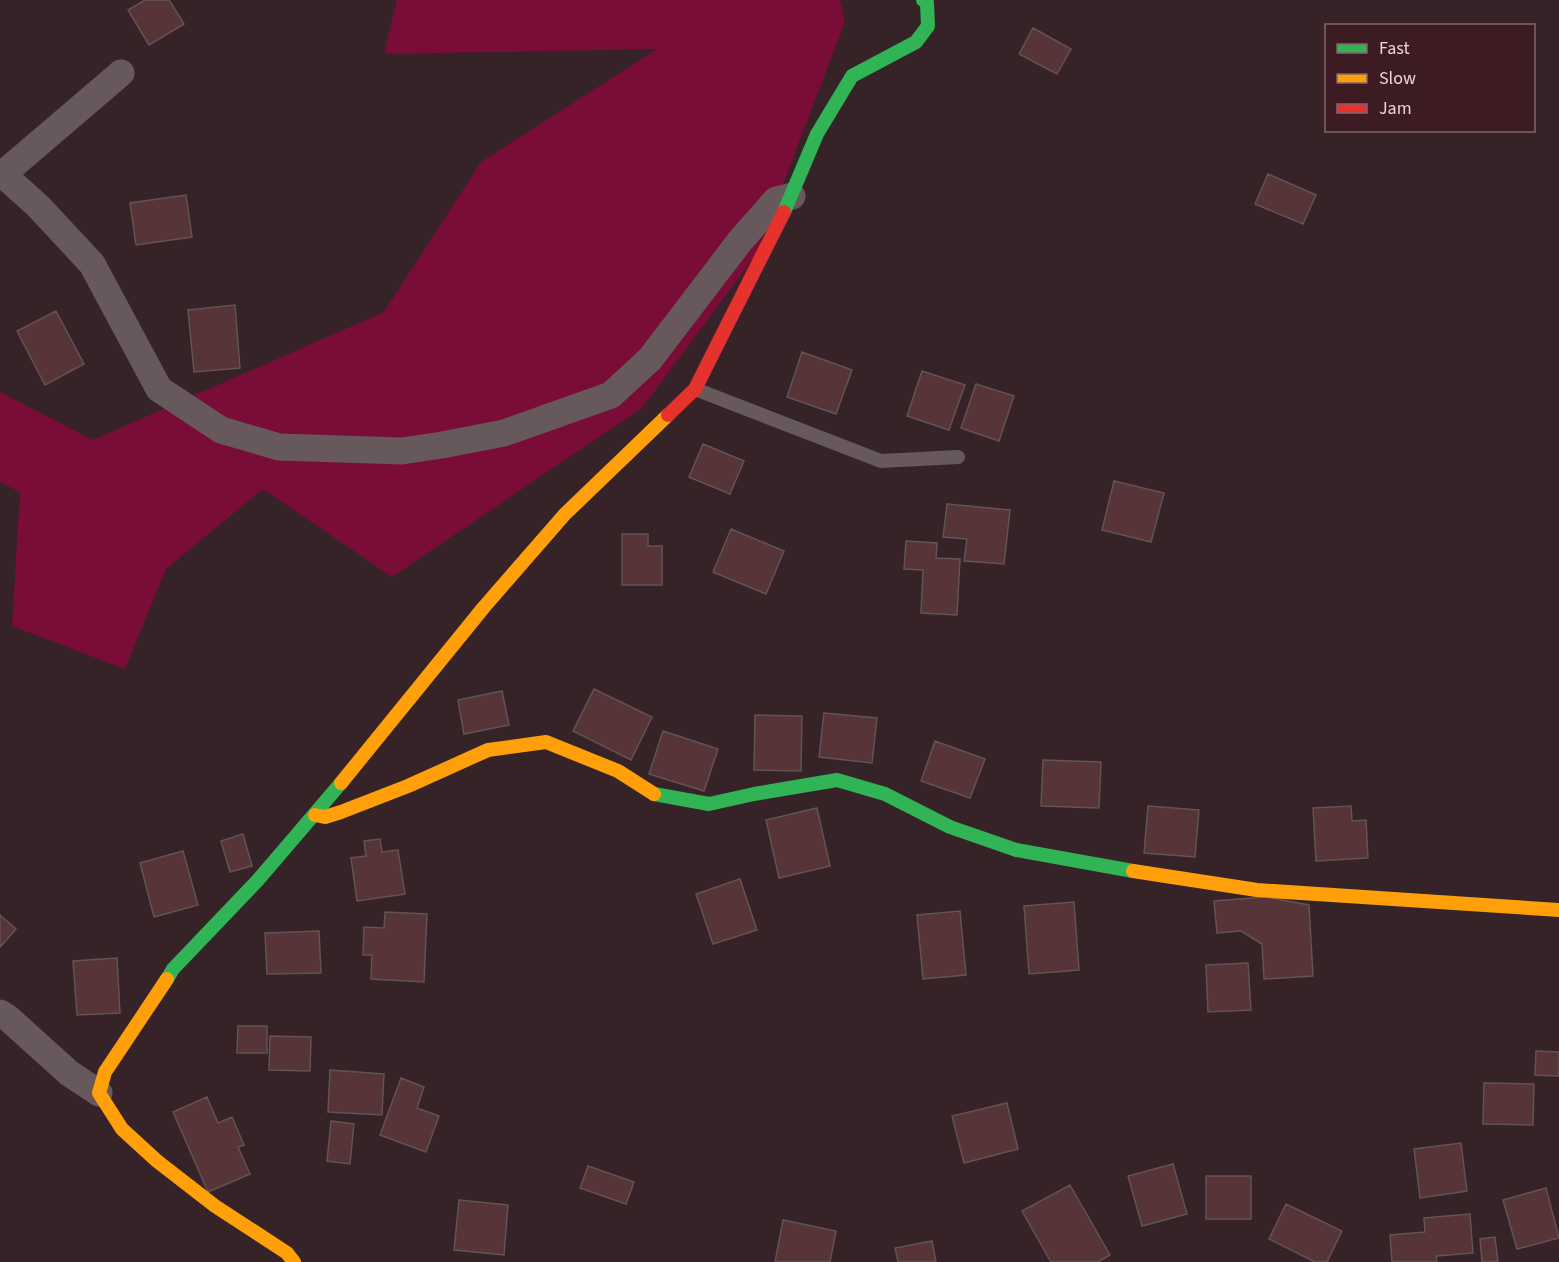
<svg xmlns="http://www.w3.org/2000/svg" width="1559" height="1262" font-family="'Source Sans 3',sans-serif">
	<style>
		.green { fill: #790d38 }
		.building { fill: #563437; stroke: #635354; stroke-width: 1.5 }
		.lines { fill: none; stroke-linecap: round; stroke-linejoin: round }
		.lane { stroke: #66585b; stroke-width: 14 }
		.street { stroke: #66585b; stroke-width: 27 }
		.fast { stroke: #30b455; stroke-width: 14 }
		.slow { stroke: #ff9f0a; stroke-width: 14 }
		.jam { stroke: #e5322d; stroke-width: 14 }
	</style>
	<rect width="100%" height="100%" fill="#352327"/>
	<!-- green -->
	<path class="green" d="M397,0h443l5,22 -89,233 -114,153 -250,169 -129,-88 -97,80 -41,100 -113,-43 8,-134 -20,-10v-90l93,48 291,-128 97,-150 176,-113 -273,5z"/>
	<!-- building -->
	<path class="building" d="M145,0h24l15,24 -35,21 -21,-35z
		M1033,28l38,21 -14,25 -38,-20z
		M1268,174l48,21 -13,29 -48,-20z
		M186,195l6,42 -56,8 -6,-42z
		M235,305l5,63 -46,4 -6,-62z
		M56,311l28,53 -39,21 -28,-54z
		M802,352l50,18 -16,44 -49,-17z
		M922,371l43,14 -16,45 -42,-14z
		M976,384l38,12 -15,45 -38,-13z
		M703,444l41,17 -14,33 -41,-17z
		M1114,481l50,12 -13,49 -49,-12z
		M947,504l63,6 -6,54 -40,-3 3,-22 -24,-2z
		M731,529l53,22 -18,43 -53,-22z
		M622,534h26v12h14v39h-40z
		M906,541l31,2 -1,15 24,1 -3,56 -36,-2 2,-43 -19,-1z
		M594,689l58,28 -21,43 -58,-29z
		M502,691l7,34 -45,9 -6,-34z
		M824,713l53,5 -5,45 -53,-6z
		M755,715l47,1 -1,55 -47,-1z
		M663,731l55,18 -14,42 -55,-17z
		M935,741l50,18 -15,39 -49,-17z
		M1043,760l58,2 -2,46 -58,-2z
		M1148,806l51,4 -4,47 -51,-4z
		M1351,806l1,15 14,-1 2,38 -52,3 -3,-53z
		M817,808l13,58 -51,12 -13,-58z
		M243,834l9,32 -22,6 -9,-31z
		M380,839l2,13 16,-2 7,44 -48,7 -6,-43 15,-2 -2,-15z
		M183,851l15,54 -44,12 -14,-54z
		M740,879l17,51 -44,14 -17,-50z
		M1266,897l43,8 4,71 -49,3 -2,-35 -21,-13 -24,2 -3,-32z
		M1074,902l5,68 -50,4 -5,-68z
		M960,911l6,64 -43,4 -6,-64z
		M385,912l42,2 -3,68 -53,-3 1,-24h-9l1,-28 20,1z
		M0,915l16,14 -16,18z
		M319,931l2,42 -54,1 -2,-41z
		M117,958l3,55 -43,2 -4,-54z
		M1248,963l3,47 -43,2 -2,-47z
		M238,1026h29v27h-30z
		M270,1036l41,1 -1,34 -41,-1z
		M1536,1051l23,1v24l-24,-1z
		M330,1070l54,4 -2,41 -54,-3z
		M401,1078l23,9 -7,21 22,8 -13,36 -46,-17z
		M1484,1083l50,1 -1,41 -50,-1z
		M207,1097l11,26 14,-6 12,28 -6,2 12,27 -42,18 -35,-80z
		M1007,1103l11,46 -54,14 -12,-47z
		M331,1121l23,3 -4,40 -23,-3z
		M1461,1143l6,48 -47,7 -6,-49z
		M1173,1164l14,50 -45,12 -14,-50z
		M588,1166l46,16 -8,22 -46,-16z
		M1206,1176h45v43h-45z
		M1070,1185l40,70 -12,7h-47l-29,-51z
		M1546,1188l13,50 -42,11 -14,-49z
		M459,1200l49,5 -4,50 -50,-5z
		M1286,1204l56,27 -15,31h-12l-46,-23z
		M1470,1214l3,39 -37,3 1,6h-45l-2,-27 35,-3 -1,-14z
		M783,1220l53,11 -6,31h-55z
		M1495,1237l3,25h-16l-2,-23z
		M932,1241l4,21h-38l-3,-14z"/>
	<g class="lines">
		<!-- lane -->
		<path class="lane" d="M695,389l186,72 77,-4"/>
		<!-- street -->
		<path class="street" d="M0,172l38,34 54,58 67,125 62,41 58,17 123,4 40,-6 62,-12 107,-38 39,-36 90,-118 36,-41 16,-4
			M3,174l118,-101
			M0,1013l8,5 61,55 30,20"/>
		<!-- fast -->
		<path class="fast" d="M784,212l33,-78 35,-58 64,-34 12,-16 -1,-23 -4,-3
			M654,794l55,10 45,-10 83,-14 48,14 65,33 66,23 117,21
			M167,979l6,-10 85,-89 83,-97"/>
		<!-- slow -->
		<path class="slow" d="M341,783l143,-176 81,-93 103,-99
			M315,815l10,2 16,-5 67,-26 80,-36 58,-8 72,29 36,23
			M1133,871l124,19 302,20
			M167,979l-62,93 -6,21 23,36 35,32 58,45 72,47 7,9"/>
		<!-- jam -->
		<path class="jam" d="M668,415l27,-26 89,-177"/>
	</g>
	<!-- legend -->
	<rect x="1325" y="24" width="210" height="108" fill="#3d1b23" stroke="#83656b" stroke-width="1.5"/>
	<rect x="1337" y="44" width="30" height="9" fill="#30b455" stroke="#83656b" stroke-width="1.5"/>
	<text x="1379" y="54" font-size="18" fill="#ecd4d8">Fast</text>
	<rect x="1337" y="74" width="30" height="9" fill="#ff9f0a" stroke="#83656b" stroke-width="1.5"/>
	<text x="1379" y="84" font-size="18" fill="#ecd4d8">Slow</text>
	<rect x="1337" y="104" width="30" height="9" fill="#e5322d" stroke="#83656b" stroke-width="1.5"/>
	<text x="1379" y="114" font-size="18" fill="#ecd4d8">Jam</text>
</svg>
